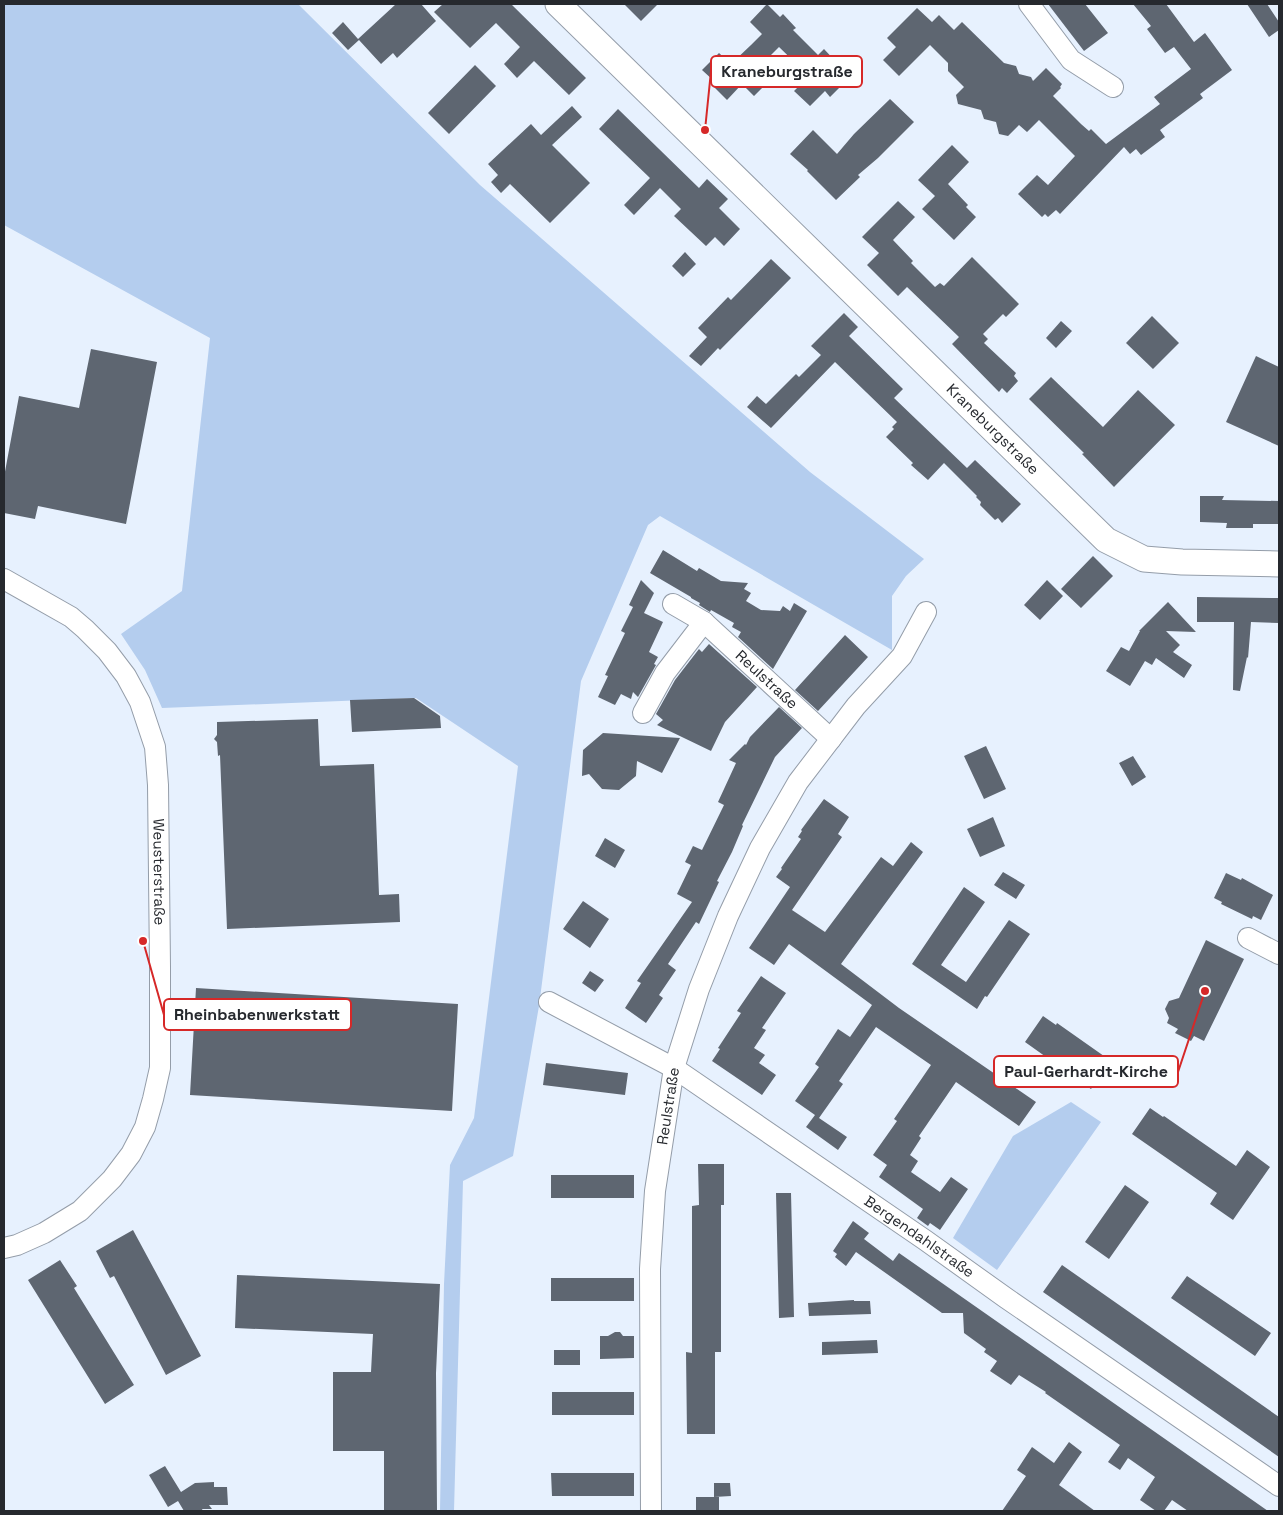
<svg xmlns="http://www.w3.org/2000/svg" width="1283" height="1515" font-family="'Space Grotesk',sans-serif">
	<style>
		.green { fill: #b4cdee }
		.building { fill: #5e6671 }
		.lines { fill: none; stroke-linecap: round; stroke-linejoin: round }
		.minor-casing { stroke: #949da9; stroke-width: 22 }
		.tertiary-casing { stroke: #949da9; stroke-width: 27 }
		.minor { stroke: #fff; stroke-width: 20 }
		.tertiary { stroke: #fff; stroke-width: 25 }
		.labels { text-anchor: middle; stroke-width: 5; stroke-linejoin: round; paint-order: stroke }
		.street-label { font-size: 15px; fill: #26292e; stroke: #fff }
		.leader { fill: none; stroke: #d62828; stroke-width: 2 }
		.callout-dot { fill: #d62828; stroke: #fff; stroke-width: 2 }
		.callout { fill: #fff; stroke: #d62828; stroke-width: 2 }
		.callout-label { font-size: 16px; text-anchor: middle; font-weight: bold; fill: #26292e }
	</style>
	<rect width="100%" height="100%" fill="#e7f1fe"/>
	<!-- green -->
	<path class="green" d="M4,4h294l182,181 330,287 114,87 -18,17 -14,20v54l-232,-134 -12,9 -67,156 -42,325 -26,150 -50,25 -9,330h-14l4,-227 6,-119 24,-47 44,-352 -102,-68 -254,10 -17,-38 -24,-36 61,-43 28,-253 -206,-113z
		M1071,1102l30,20 -104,148 -44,-32 60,-102z"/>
	<!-- building -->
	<path class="building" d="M396,4h25l15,17 -39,37 -4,-5 -12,11 -22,-24 -11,10 -16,-17 11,-11 15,17z
		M443,4h68l75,74 -17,17 -35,-34 -17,17 -13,-14 16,-17 -24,-24 -26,25 -36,-36z
		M624,4h34l-17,17z
		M767,4l13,13 3,-3 13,14 -3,2 25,25 6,-6 14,15 -4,4 11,14 -15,15 -5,-6 -15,15 -16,-15 15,-15 -30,-29 -19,19 12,12 -18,18 -12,-12 -15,16 -16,-16 3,-3 -12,-11 17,-17 12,11 20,-19 11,-11 -12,-12z
		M1048,4h37l23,29 -24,18z
		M1133,4h33l28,38 11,-9 27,37 -32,24 3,4 -43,32 5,7 -24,18 -5,-6 -6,5 -6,-7 -64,67 -4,-4 -8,7 -3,-3 -3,3 -24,-23 19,-19 11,10 27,-29 -36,-36 -12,12 -8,-7 -11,11 -9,-2 -3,-12 -12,-3 -3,-9 -23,-6 -2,-9 8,-8 -16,-16v-8l-18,-18 -31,31 -16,-16 13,-13 -9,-9 30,-30 15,14 7,-7 15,15 8,-8 42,41 12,3 3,8 12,3 2,4 13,-13 16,16 -2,3 1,1 -8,8 28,28 8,7 2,-2 15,15 54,-40 -6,-7 37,-28 -17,-22 -9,6 -18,-24 4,-3z
		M1247,4h20l12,18v8l-10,7z
		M475,65l21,21 -47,48 -21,-21z
		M890,99l24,23 -36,36 -20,17 2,2 -24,23 -29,-29 1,-1 -18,-16 23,-24 24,24 17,-20z
		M572,106l10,11 -30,28 38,38 -40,40 -40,-39 -9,9 -10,-11 7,-7 -10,-11 43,-40 10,11z
		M618,109l81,79 8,-9 21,20 -9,9 21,21 -16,17 -9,-9 -9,9 -32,-30 7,-7 -21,-21 -26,27 -10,-10 26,-27 -51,-49z
		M952,145l17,17 -21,22 20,21 -2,2 10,10 -22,23 -32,-31 13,-13 -17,-16z
		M898,201l17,16 -22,23 20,21 -2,2 24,24 5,-4 4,3 28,-29 47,47 -13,13 -3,-3 -20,20 5,5 -4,4 32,30 -2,3 4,5 -11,12 -5,-5 -3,4 -47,-48 7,-7 -52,-50 -9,9 -31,-31 12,-12 -17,-16z
		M685,252l11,12 -13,13 -11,-11z
		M771,259l20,19 -71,72 -2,-2 -17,18 -12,-10 18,-19 -9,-9 30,-31 3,3z
		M844,313l14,14 -9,9 54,53 -9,9 73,70 8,-8 46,44 -19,19 -4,-5 -3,2 -15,-15 1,-3 -5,-5 1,-1 -33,-33 -16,17 -17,-15 2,-2 -27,-26 8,-8 -2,-2 5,-5 -62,-60 -64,66 -24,-21 10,-11 9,8 30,-30 3,3 22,-22 -10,-9z
		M1152,316l27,27 -26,26 -27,-26z
		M1061,321l11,10 -16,17 -10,-10z
		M91,349l66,13 -31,162 -88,-18 -3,13 -31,-6v-36l15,-81 60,12z
		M1256,356l23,11v79l-53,-24z
		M1051,377l52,50 35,-37 37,35 -61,62 -32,-33 2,-1 -55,-54z
		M1200,496h24l-2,4 57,1v23h-26v4h-27l1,-5 -27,-1z
		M663,550l34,21 2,-3 22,13 27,2 -4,6 7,4 -5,8 15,9 19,1 3,-5 7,5 4,-8 13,8 -34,58 -35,-32 3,-5 -9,-5 2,-4 -23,-13 -1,2 -11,-7 1,-2 -9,-5v-1l-41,-24z
		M1093,556l20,20 -32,32 -20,-19z
		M641,580l13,13 -10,20 19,9 -14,30 9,5 -4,7 2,1 -18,32 -5,-5 -2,7 -10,-5 -6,11 -17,-8 10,-21 -3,-1 20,-42 -4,-2 12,-24 -4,-2z
		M1047,580l16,16 -23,24 -16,-15z
		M1197,597l82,1v25l-28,-1 -3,36 -1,-1 -7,34 -7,-1 1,-68h-37z
		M1168,602l28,30 -30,-1 14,14 -7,7 19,13 -8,13 -28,-20 -4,7 -7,-4 -15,25 -24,-15 15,-24 8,4 11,-20h-1z
		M845,635l23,22 -50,54 -23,-21z
		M709,644l48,43 -32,35 -14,29 -54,-26 6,-5 -7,-6 19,-34 24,-31 3,3z
		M414,698l26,18 1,12 -89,4 -2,-32z
		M779,707l23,21 -27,29 -33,68 1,1 -11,26 -15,29 2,1 -20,42 -3,-2 -28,42 8,6 -17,25 4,3 -17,25 -21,-15 16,-25 -4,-2 55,-79 -15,-8 14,-29 -6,-3 8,-16 9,4 22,-45 -6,-3 18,-39 -7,-3 16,-16 1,1 4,-8z
		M318,719l2,47 54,-2 5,131 20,-1 1,28 -173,7 -7,-174 -2,1 -1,-14 -3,-3 3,-4v-13z
		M603,733l46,3 31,2 -18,35 -25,-12 -1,15 -17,14 -17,-1 -13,-15 -7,2 1,-26z
		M986,746l20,43 -22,10 -20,-43z
		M1133,756l13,21 -14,9 -13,-23z
		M824,799l25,18 -11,17 4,3 -50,73 33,22 56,-75 12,9 18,-24 12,10 -82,112 58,44 137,94 -17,24 -63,-44 -37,54 2,2 -11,17 8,6 -7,11 29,20 11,-15 17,12 -28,41 -10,-7 -2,3 -11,-8 6,-9 -44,-32 8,-12 -14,-10 24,-34 -3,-2 37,-54 -55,-38 -37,54 4,3 -24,34 28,19 -9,13 -32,-23 9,-12 -20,-14 24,-34 -4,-3 23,-35 12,8 22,-32 -83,-61 -15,21 -25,-17 41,-61 -14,-10 6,-8 -1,-1 20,-29 -3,-2 4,-6 -1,-1z
		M993,817l12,29 -25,11 -13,-28z
		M605,838l20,12 -10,18 -20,-12z
		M1003,872l22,13 -9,14 -22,-14z
		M1226,873l15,7 1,-2 31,17 -12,25 -8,-4 -1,3 -31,-15 1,-2 -8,-4z
		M964,887l21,15 -44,63 25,17 43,-62 21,14 -43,63 -2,-1 -8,13 -65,-45z
		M583,901l26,18 -19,29 -27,-19z
		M1206,940l38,19 -40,82 -10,-5 -3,5 -16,-8 3,-4 -11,-6 2,-5 -4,-9 4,-8 10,-3z
		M590,971l14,9 -9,12 -13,-9z
		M761,976l25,17 -24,35 4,2 -12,18 11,7 -6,8 17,12 -14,20 -50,-34 8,-12 -2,-1 23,-35 -4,-2z
		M196,988l262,16 -6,107 -262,-16z
		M1043,1016l13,9 1,-2 54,38 -20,28 -66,-47z
		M546,1063l82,10 -3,22 -82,-10z
		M1150,1108l13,9 1,-1 72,50 11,-16 23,17 -37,53 -23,-16 7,-11 -85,-59z
		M698,1164h26v41h-3v147h-6v82h-28l-1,-82 6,1v-147l7,-1z
		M551,1175h83v23h-83z
		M1125,1185l24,17 -40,57 -24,-17z
		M776,1193h15l3,124 -15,1z
		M853,1221l16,12 -5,6 29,22 6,-8 369,258h-80l-16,-11 -8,11h-8l-16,-11 15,-23 -27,-19 -8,12 -12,-8 12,-17 -75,-52 1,-1 -27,-17 -8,10 -21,-14 7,-10 -13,-9 2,-3 -22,-16 -1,-20h-21l-86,-61 -10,14 -11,-9 2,-3 -4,-3z
		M133,1230l68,126 -35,19 -52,-99 -4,2 -14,-27z
		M60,1260l17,26 -3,2 60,97 -29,19 -77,-124z
		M1062,1265l217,152v40l-236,-165z
		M237,1275l203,9 -4,89 1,138h-53v-60h-51v-79h38l2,-38 -138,-6z
		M1187,1276l84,57 -16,23 -84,-58z
		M551,1278h83v23h-83z
		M854,1300v1h16l1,13 -62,2 -1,-13z
		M615,1332h5l3,4h11v22l-34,1v-23h8z
		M877,1340l1,13 -56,2v-13z
		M554,1350h26v15h-26z
		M552,1392h82v23h-82z
		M1069,1442l13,10 -23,33 36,26h-93l24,-35 -9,-6 15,-23 22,16z
		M165,1466l16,26 14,-9 19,-1v5h13l1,18h-19l3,4h-10l1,2h-19l-6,-10 -10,6 -19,-32z
		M551,1473h83v23h-82z
		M714,1483h16l1,13 -17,1z
		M696,1497h23v14h-23z"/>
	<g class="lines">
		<!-- minor casing -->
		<g class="minor-casing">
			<g id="minor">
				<path d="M1029,4l42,56 42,27"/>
				<path id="s1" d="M4,579l67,38 14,12 22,22 19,25 14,26 15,45 3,38 2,182v101l-7,31 -8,28 -14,27 -19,25 -32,32 -36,22 -27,12 -13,3"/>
				<path id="s2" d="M673,604l31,18 127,117"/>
				<path d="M643,713l22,-40 39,-51"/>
				<path d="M1248,938l31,16"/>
				<path id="s3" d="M549,1002l125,66 251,172 81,58 273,188"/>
				<path id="s4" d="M651,1511l-1,-242 5,-78 19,-123 25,-79 29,-73 32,-68 38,-66 58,-76 46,-50 24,-44"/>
			</g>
		</g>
		<!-- tertiary casing -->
		<g class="tertiary-casing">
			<g id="tertiary">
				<path id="s5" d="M558,4l548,536 38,19 38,3 97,2"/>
			</g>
		</g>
		<!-- minor -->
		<use href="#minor" class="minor"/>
		<!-- tertiary -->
		<use href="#tertiary" class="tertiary"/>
	</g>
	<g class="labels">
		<!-- street labels -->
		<g class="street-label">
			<text dy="5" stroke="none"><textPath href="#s5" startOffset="608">Kraneburgstraße</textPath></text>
			<text dy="5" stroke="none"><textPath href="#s2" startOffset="121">Reulstraße</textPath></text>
			<text dy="5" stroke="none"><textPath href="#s1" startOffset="360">Weusterstraße</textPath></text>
			<text dy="5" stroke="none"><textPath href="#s4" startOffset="406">Reulstraße</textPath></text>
			<text dy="5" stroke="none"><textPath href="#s3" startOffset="439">Bergendahlstraße</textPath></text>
		</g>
	</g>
	<!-- callouts -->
	<path class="leader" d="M705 130L711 71M143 941L164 1015M1205 991L1178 1072"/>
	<g class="callout-dot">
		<circle cx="705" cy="130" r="5"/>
		<circle cx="143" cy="941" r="5"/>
		<circle cx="1205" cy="991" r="5"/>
	</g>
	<g class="callout">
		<rect x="711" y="56" width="151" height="31" rx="5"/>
		<rect x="164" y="999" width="187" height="31" rx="5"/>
		<rect x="994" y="1056" width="184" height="31" rx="5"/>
	</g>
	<g class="callout-label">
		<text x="787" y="77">Kraneburgstraße</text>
		<text x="257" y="1020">Rheinbabenwerkstatt</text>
		<text x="1086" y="1077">Paul-Gerhardt-Kirche</text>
	</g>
	<!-- border -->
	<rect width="1283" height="1515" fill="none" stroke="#26292e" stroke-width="10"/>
</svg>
